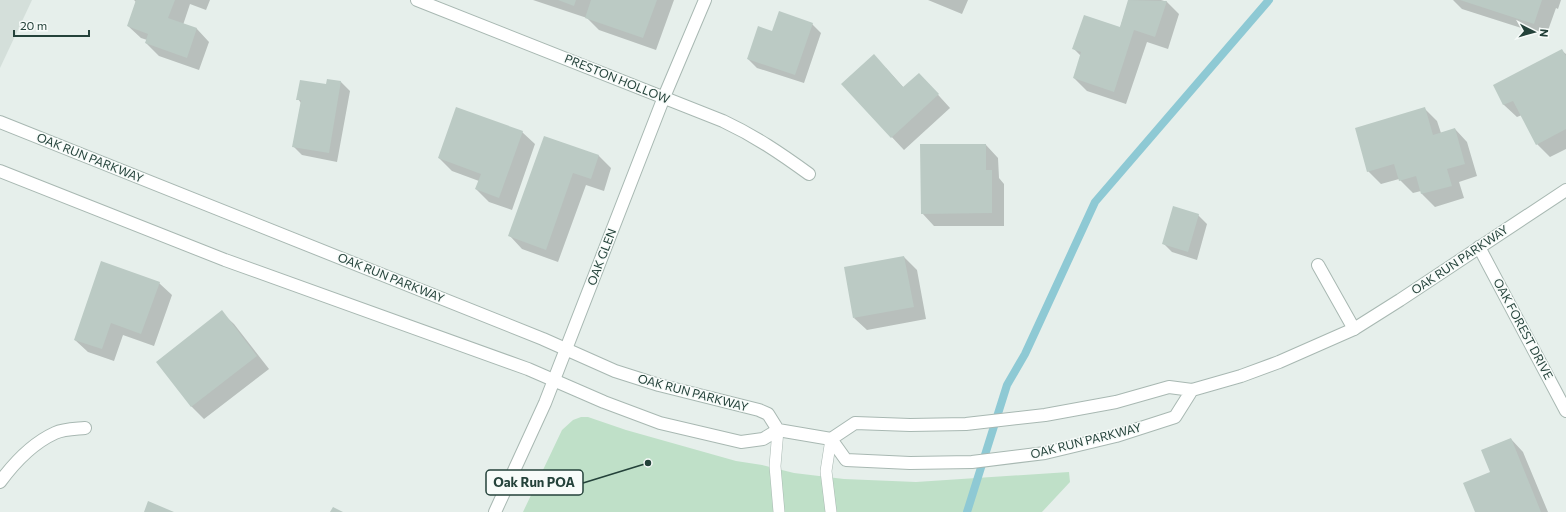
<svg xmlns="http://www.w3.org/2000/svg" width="1566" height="512" font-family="Commissioner,sans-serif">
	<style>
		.built { fill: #d4dfda }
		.green { fill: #bfe0c8 }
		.shadow { fill: #0003 }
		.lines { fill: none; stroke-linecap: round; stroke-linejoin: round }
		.stream { stroke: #8ec9d4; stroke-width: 8 }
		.building { fill: #bbcac4 }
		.service-casing { stroke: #a8b8b2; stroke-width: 12 }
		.minor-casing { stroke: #a8b8b2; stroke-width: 14 }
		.tertiary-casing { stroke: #a8b8b2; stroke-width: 14 }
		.service { stroke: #fff; stroke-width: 11 }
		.minor { stroke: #fff; stroke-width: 12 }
		.tertiary { stroke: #fff; stroke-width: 12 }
		.labels { text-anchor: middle; stroke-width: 3; stroke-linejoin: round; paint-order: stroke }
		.street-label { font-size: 12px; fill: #24423a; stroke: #f7fbf9 }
		.leader { fill: none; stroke: #24423a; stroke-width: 1.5 }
		.callout-dot { fill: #24423a; stroke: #f7fbf9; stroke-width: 1.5 }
		.callout { fill: #f7fbf9; stroke: #24423a; stroke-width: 1.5 }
		.callout-label { font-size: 13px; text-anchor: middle; font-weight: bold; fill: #24423a }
	</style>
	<rect width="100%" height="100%" fill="#e6efeb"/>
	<!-- built -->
	<path class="built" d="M0,0h32l-32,68z"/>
	<!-- green -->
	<path class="green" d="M581,417h7l38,13 110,31 26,4 32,8 50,6 72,3 153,-10 1,10 -28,30h-519l39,-82 11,-10z"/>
	<!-- shadow -->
	<path class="shadow" d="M134,0h76l-4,10 -16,-6 -7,21 14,4 12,13 -10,28 -40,-14 -13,-13 1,-3 -6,-2 -13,-12 8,-24z
		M533,0h141l-18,50 -57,-20 -12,-12z
		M928,0h40l-6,14z
		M1129,0h32l6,2 12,12 -11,35 -21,-7 -21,62 -39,-13 -13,-13 7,-22 -7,-7 46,-21z
		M1453,0h108l-3,9 -2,-1 -10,28 -84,-27z
		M812,24l9,9 -17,50 -47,-15 -9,-9z
		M1562,51l4,3v95l-16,8 -13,-13 -15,-29 -5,2 -13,-12 -9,-19z
		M886,68l18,20 27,-1 19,21 -46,42 -62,-66z
		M341,82l9,9 -13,71 -35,-7 -9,-9 8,-43 -3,-4 29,-14z
		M1424,108l13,13 4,12 14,-4 12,13 10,34 -18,6 5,16 -29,9 -13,-13 -1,-3 -8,2 -14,-14 -18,5 -13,-13z
		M522,132l13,12 -23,66 -23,-8 -13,-13 3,-8 -27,-10 -13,-13z
		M545,137l54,19 12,12 -7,23 -18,-6 -28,77 -36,-13 -12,-13z
		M986,145l12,13 1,20 5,6v42h-70l-12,-13z
		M1198,215l9,9 -10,36 -25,-8 -9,-9z
		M904,257l13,13 9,49 -59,11 -13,-12z
		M159,283l13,12 -18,51 -31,-11 -9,26 -26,-9 -13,-12z
		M221,312l13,12 35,45 -65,50 -12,-12 -35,-45z
		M1511,439l12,13 25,60h-72l16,-39z"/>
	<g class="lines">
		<!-- stream -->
		<path class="stream" d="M967,512l40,-127 18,-31 70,-152 174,-202"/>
	</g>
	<!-- building -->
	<path class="building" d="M136,0h39l-7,18 29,10 -10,30 -42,-15 3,-9 -21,-8z
		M558,0h18l-2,6z
		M591,0h66l-14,38 -58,-20z
		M1128,0l39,1 -12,36 -21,-7 -20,62 -41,-14 8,-26 -9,-3 12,-34 36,12z
		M1460,0h82l-8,24z
		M779,11l34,12 -18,52 -48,-16 11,-33 14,5z
		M1562,49l4,7v73l-30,16 -23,-44 -10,4 -10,-20z
		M874,54l29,33 16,-14 20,21 -48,44 -50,-54z
		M327,79l14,2 -12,72 -37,-6 9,-47h-5l4,-20 26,4z
		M456,107l67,24 -24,67 -24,-9 6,-15 -43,-16z
		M1425,107l8,28 22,-7 10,36 -18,5 5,17 -31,8 -5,-18 -17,5 -5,-17 -27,8 -12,-44z
		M544,136l55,19 -8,24 -18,-6 -27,77 -38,-14z
		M920,144h66v26h6v43l-71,1z
		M1173,206l26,8 -11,38 -26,-8z
		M904,256l10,51 -61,11 -9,-51z
		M101,261l59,21 -19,52 -30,-11 -9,26 -28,-9z
		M222,310l35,46 -66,51 -35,-45z
		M1511,438l30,74h-66l-12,-29 27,-11 -9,-22z
		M148,501l26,11h-30z
		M333,507l10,5h-13z"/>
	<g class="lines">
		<!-- service casing -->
		<g class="service-casing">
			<path id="service" d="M778,430l-3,36 4,46
				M831,439l-5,32 5,41"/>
		</g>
		<!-- minor casing -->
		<g class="minor-casing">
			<path id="minor" d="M417,0l306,121c32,15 57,32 86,53
				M1479,247l87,164
				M1318,265l36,64
				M0,482c14,-19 33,-39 55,-49 9,-4 21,-4 30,-5
				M495,512l50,-109 119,-306 41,-97"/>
		</g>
		<!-- tertiary casing -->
		<g class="tertiary-casing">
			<path id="tertiary" d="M0,122l543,217 72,32 44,14 100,25 9,4 10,16
				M0,171l225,89 303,109 76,33 56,21 81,19 22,-3 15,-9 53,9 24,-16 55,2 56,-1 79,-9 71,-13 53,-15 23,3 49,-14 38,-14 75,-33 46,-29 166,-110
				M831,439l15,21 64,3 62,-1 73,-9 71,-17 59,-19 17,-27"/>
		</g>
		<!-- service -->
		<use href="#service" class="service"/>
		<!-- minor -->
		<use href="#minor" class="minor"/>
		<!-- tertiary -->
		<use href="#tertiary" class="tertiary"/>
	</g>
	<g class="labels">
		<!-- street labels -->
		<g class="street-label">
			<text transform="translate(617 79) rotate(22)" y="4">PRESTON HOLLOW</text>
			<text transform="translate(90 158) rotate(22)" y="4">OAK RUN PARKWAY</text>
			<text transform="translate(602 257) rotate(-69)" y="4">OAK GLEN</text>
			<text transform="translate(1460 260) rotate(-34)" y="4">OAK RUN PARKWAY</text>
			<text transform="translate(391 278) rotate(22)" y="4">OAK RUN PARKWAY</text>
			<text transform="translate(1523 329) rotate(62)" y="4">OAK FOREST DRIVE</text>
			<text transform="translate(693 393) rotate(15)" y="4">OAK RUN PARKWAY</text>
			<text transform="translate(1086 441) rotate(-14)" y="4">OAK RUN PARKWAY</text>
		</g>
	</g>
	<!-- callouts -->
	<path class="leader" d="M648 463L583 483"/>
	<circle class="callout-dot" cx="648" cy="463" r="4"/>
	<rect class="callout" x="486" y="470" width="97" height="25" rx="4"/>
	<g class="callout-label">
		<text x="534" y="487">Oak Run POA</text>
	</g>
	<!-- north arrow -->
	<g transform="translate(1534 32) rotate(96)" stroke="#f7fbf9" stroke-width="3" paint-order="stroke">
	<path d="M0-3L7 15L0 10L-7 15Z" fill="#24423a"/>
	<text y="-6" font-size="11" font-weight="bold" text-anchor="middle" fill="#24423a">N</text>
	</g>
	<!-- scale -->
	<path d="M14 30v6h75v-6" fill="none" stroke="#24423a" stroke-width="2"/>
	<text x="20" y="30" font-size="12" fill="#24423a" stroke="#f7fbf9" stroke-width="3" paint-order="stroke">20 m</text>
</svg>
